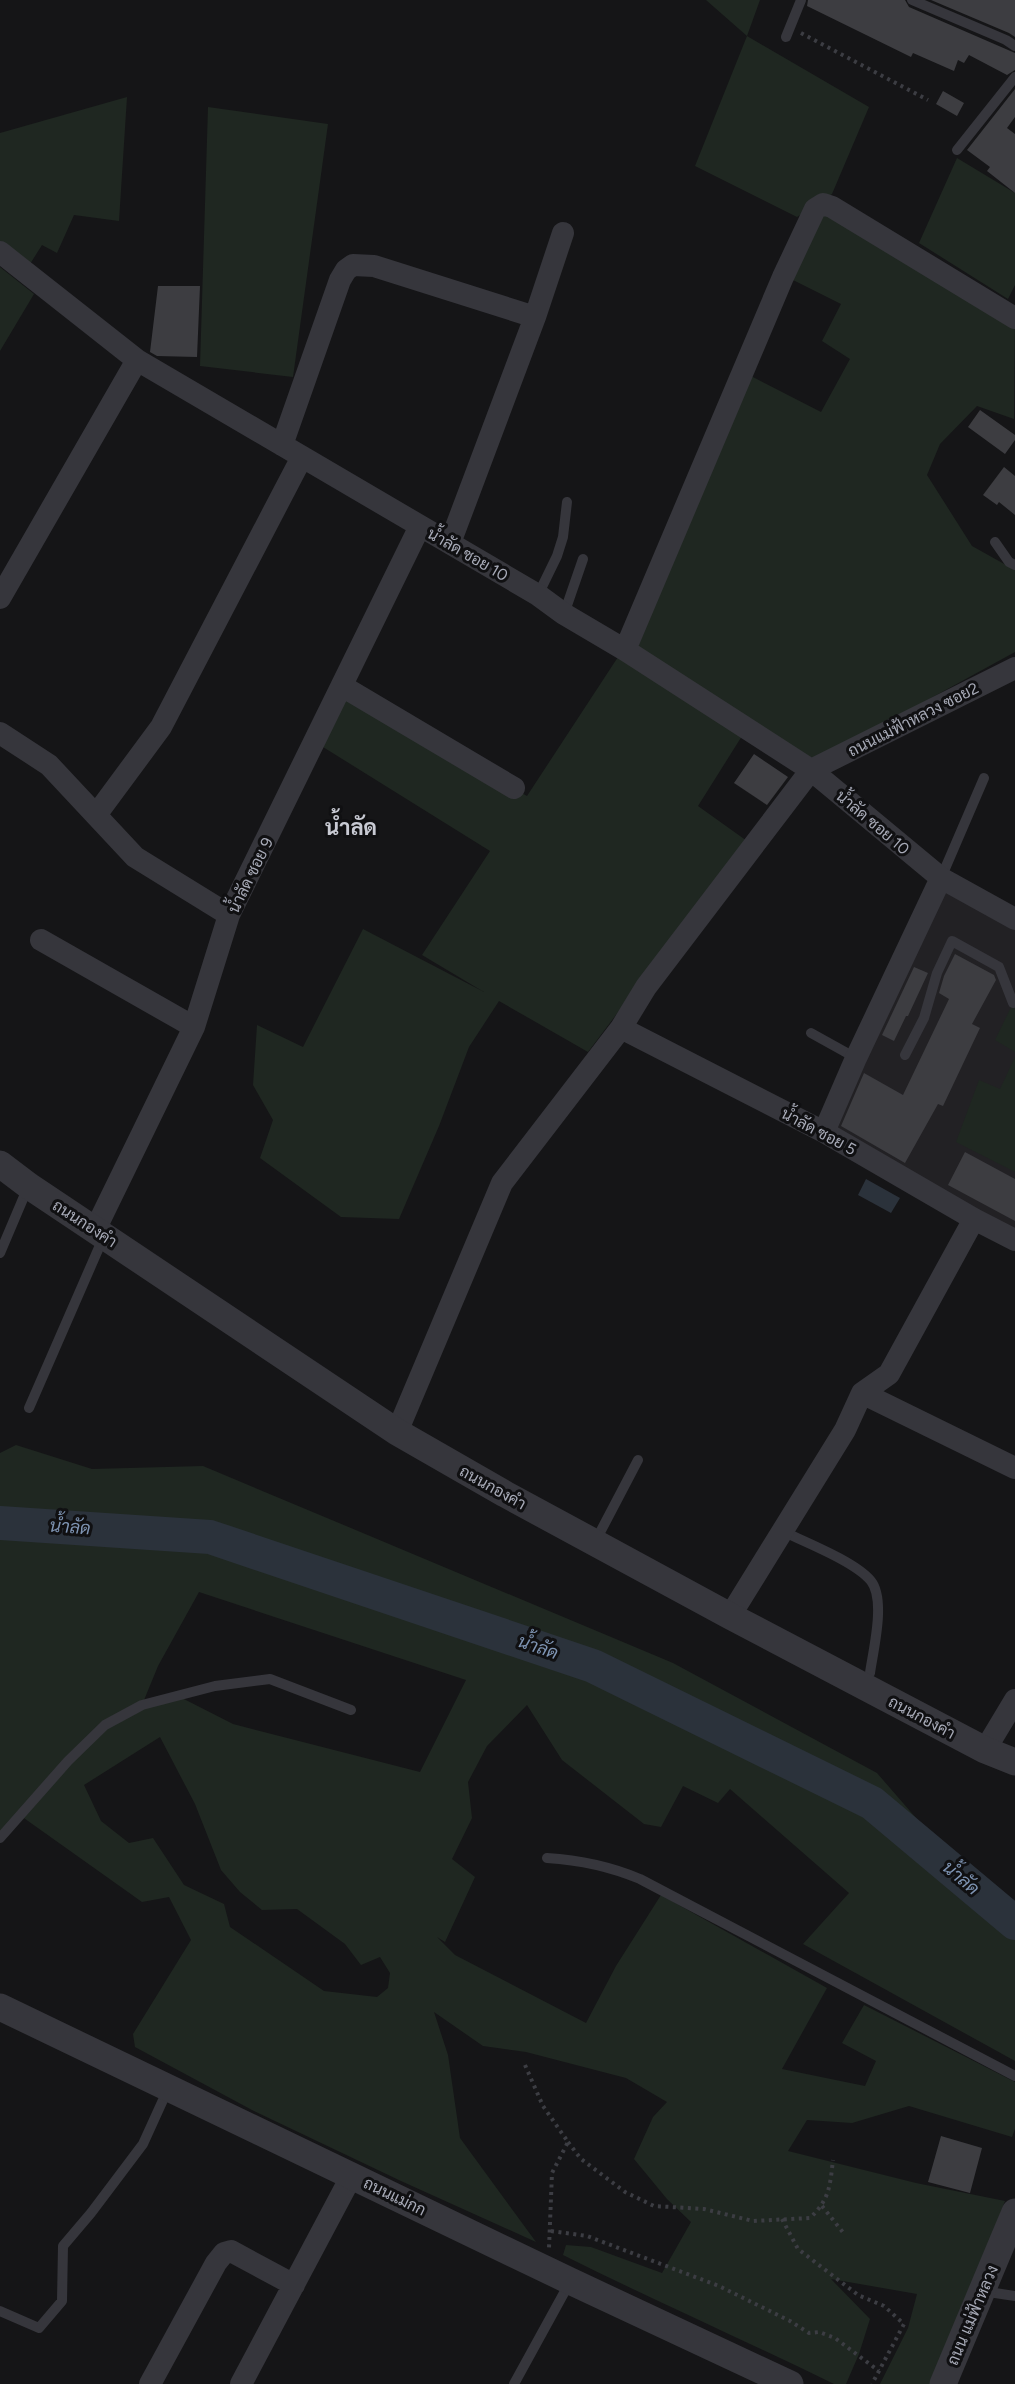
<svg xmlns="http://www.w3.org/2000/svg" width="1015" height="2384" font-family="Figtree,Sarabun,sans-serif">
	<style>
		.built { fill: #222124 }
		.green { fill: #1f2721; fill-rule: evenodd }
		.water { fill: #2b323b }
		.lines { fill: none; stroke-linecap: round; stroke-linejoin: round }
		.river { stroke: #2b323b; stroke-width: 34 }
		.building { fill: #3d3d41 }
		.path { stroke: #3c3d43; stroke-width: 4; stroke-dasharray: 3 4.5; stroke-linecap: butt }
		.service { stroke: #36363c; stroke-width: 10 }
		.minor { stroke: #36363c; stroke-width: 22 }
		.tertiary { stroke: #36363c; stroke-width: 27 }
		.labels { text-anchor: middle; stroke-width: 6; stroke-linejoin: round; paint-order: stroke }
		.street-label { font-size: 16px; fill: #a7aab7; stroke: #101012 }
		.water-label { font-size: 18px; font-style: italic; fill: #7e94b3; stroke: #101012 }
		.district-label { font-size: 22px; font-weight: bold; fill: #c8cad3; stroke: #101012 }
	</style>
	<rect width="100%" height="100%" fill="#151517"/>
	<!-- built -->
	<path class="built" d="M941,878l74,41v321l-191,-108z"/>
	<!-- green -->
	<path class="green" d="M706,0h54l-13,36 122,71 -37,87 -35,23 -102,-51 52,-130z
		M127,97l-8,124 -45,-6 -17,38 -15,-8 -17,27 -25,-20v-119z
		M208,107l120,17 -35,253 -93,-11z
		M957,158l58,35v92l-7,14 -89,-56z
		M820,211l195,113 -1,95 -37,-13 -37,38 -13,31 45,71 43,24v82l-199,109 -180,-115 113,-271 72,37 29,-53 -28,-18 19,-37 -52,-26z
		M0,267l34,27 -34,57z
		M618,657l124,79 -44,70 49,35 -159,211 -89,-51 -30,46 -30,79 -40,93 -58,-2 -81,-59 13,-38 -20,-35 4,-60 46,22 60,-118 121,63 -62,-37 68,-104 -167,-104 26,-57 178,106z
		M1013,1003h2v49l-20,-12z
		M1015,1057v115l-59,-30 23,-62 21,9z
		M16,1445l76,24 111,-3 470,197 204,110 79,91 59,47v150l-212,-117 46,-51 -119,-104 -12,14 -35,-17 -22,41 -17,-3 -82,-64 -35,-55 -40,41 -19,36 4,36 -20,41 23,18 -30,65 -8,-5 18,18 131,68 30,-57 45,-71 166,93 -45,81 83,17 11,-25 -34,-18 22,-38 151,77v47l-3,8 -103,-31 -57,17 -45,-3 -19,31 128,32 89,18 -71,183h-54l28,-56 9,-34 -86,-15 39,40 -11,35 -13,30h-12c-90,-44 -181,-84 -271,-129l3,-10 25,2 71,26 29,-51 -24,-23 -33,-40 19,-42 14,-15 -41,-24 -100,-26 -43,-6 -49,-34 14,43 12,83 76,104 -135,-61 -149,-71 -117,-63 -2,-13 58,-94 -22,-43 -27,5 -121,-86 -21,23v-386zM199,1592l267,88 -46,92 -187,-48 -55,-28 -36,9 16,-39zM160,1737l35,67 26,66 19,22 22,18 35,-1 48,35 16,21 19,-8 10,16 -2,15 -11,9 -53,-6 -94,-64 -6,-23 -40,-19 -31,-47 -24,5 -28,-22 -17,-36z"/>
	<!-- water -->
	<path class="water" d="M866,1179l34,19 -9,15 -33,-18z"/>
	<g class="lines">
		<!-- river -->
		<path class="river" d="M0,1523l210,14 383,129 279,137 143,120"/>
	</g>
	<!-- building -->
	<path class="building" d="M808,0h97l4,7 106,46v17l-8,5 -38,-20 -5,8 -6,-3 -4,11 -41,-18 -2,4 -104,-51z
		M931,0h84v37l-6,-4z
		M1015,89v28l-8,11 8,6v59l-28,-22 3,-4 -23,-17z
		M943,91l21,12 -7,13 -21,-12z
		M158,286h42l-3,71 -40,-1 -7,-4z
		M980,410l35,25v5l-10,14 -37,-27z
		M1004,467l11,9v39l-16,-13 -2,3 -14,-10z
		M754,754l34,23 -21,28 -33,-22z
		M955,954l39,21 2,5 -24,44 8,4 -37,78 -5,-2 -33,59 -64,-37 23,-53 39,22 46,-96 -10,-6 5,-17z
		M914,967l14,6 -20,43h-2l-12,25 -12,-6z
		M965,1152l50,27v42l-67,-36z
		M941,2136l41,12 -12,45 -42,-11z"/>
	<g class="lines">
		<!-- path -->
		<path class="path" d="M801,33l127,67
			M525,2065l18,41 25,36 -16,31 -3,75
			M568,2142l13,17 44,33 29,14 50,3 49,12 57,-3c20,-19 20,-33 23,-58
			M822,2206l23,29
			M782,2219l16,30 60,46 26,11 20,18 -32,60
			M551,2231l36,5 132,50 71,35 19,12 10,-1 16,6 44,33"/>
		<!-- service -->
		<path class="service" d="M912,0l94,40 9,6
			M786,37l15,-37
			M957,150l58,-73
			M995,542l14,20 6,3
			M538,595l19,-39 6,-19 4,-35
			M564,614l19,-55
			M941,878l43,-100
			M811,1033l45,25
			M905,1055l19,-37 13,-45 15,-32 47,26 14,36
			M0,1253l28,-66
			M29,1408l75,-172
			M782,1531c23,11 74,31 89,50 15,19 2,70 -1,92
			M595,1542l43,-82
			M0,1838l68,-77 37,-36 37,-20 73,-19 55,-7 81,31
			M547,1858c33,2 62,8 93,21l375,197
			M982,2291l33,5
			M0,2311l39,17 23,-27 1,-55 28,-33 52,-69 25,-55
			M514,2384l56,-102"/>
		<!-- minor -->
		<path class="minor" d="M0,252l137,108
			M535,317l28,-84
			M282,445l58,-165 6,-10 7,-5 21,1 161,51 -85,226
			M0,598l137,-238 401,235 26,19 61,36 186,120 130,108 74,41
			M625,650l158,-373 32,-68 8,-5 9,3 183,111
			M342,686l172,102
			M0,733l49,32 86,92 94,58
			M96,815l65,-88 141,-270
			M41,940l153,87
			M621,1028l203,104 150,87 41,21
			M824,1132l32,-74 85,-180
			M95,1230l99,-203 35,-112 191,-389
			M862,1393l153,75
			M397,1432l105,-249 119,-155 25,-41 165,-217 204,-102
			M730,1616l115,-186 17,-37 27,-19 85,-155
			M985,1750l30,-50
			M150,2384l66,-121 8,-10 7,-2 63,34
			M241,2384l111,-209"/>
		<!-- tertiary -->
		<path class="tertiary" d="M0,1164l29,22 368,246 108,62 225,122 255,134 30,12
			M0,2007l570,274 220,103
			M943,2384l72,-172"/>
	</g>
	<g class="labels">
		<!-- street labels -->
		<g class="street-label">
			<text transform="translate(468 554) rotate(30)" y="6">น้ำลัด ซอย 10</text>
			<text transform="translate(913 719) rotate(-27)" y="6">ถนนแม่ฟ้าหลวง ซอย2</text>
			<text transform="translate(873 822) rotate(40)" y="6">น้ำลัด ซอย 10</text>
			<text transform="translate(250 875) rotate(-64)" y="6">น้ำลัด ซอย 9</text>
			<text transform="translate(819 1131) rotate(28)" y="6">น้ำลัด ซอย 5</text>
			<text transform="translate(85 1223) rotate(33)" y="6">ถนนกองคำ</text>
			<text transform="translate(493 1487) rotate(29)" y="6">ถนนกองคำ</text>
			<text transform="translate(922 1717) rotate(28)" y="6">ถนนกองคำ</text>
			<text transform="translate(395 2196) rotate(26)" y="6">ถนนแม่กก</text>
			<text transform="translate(972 2315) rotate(-67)" y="6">ถนน แม่ฟ้าหลวง</text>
		</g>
		<!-- water labels -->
		<g class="water-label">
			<text transform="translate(70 1527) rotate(4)" y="6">น้ำลัด</text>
			<text transform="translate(538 1647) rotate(19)" y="6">น้ำลัด</text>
			<text transform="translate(961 1878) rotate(40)" y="6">น้ำลัด</text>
		</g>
		<!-- district labels -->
		<g class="district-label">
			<text x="351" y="835">น้ำลัด</text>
		</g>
	</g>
</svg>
